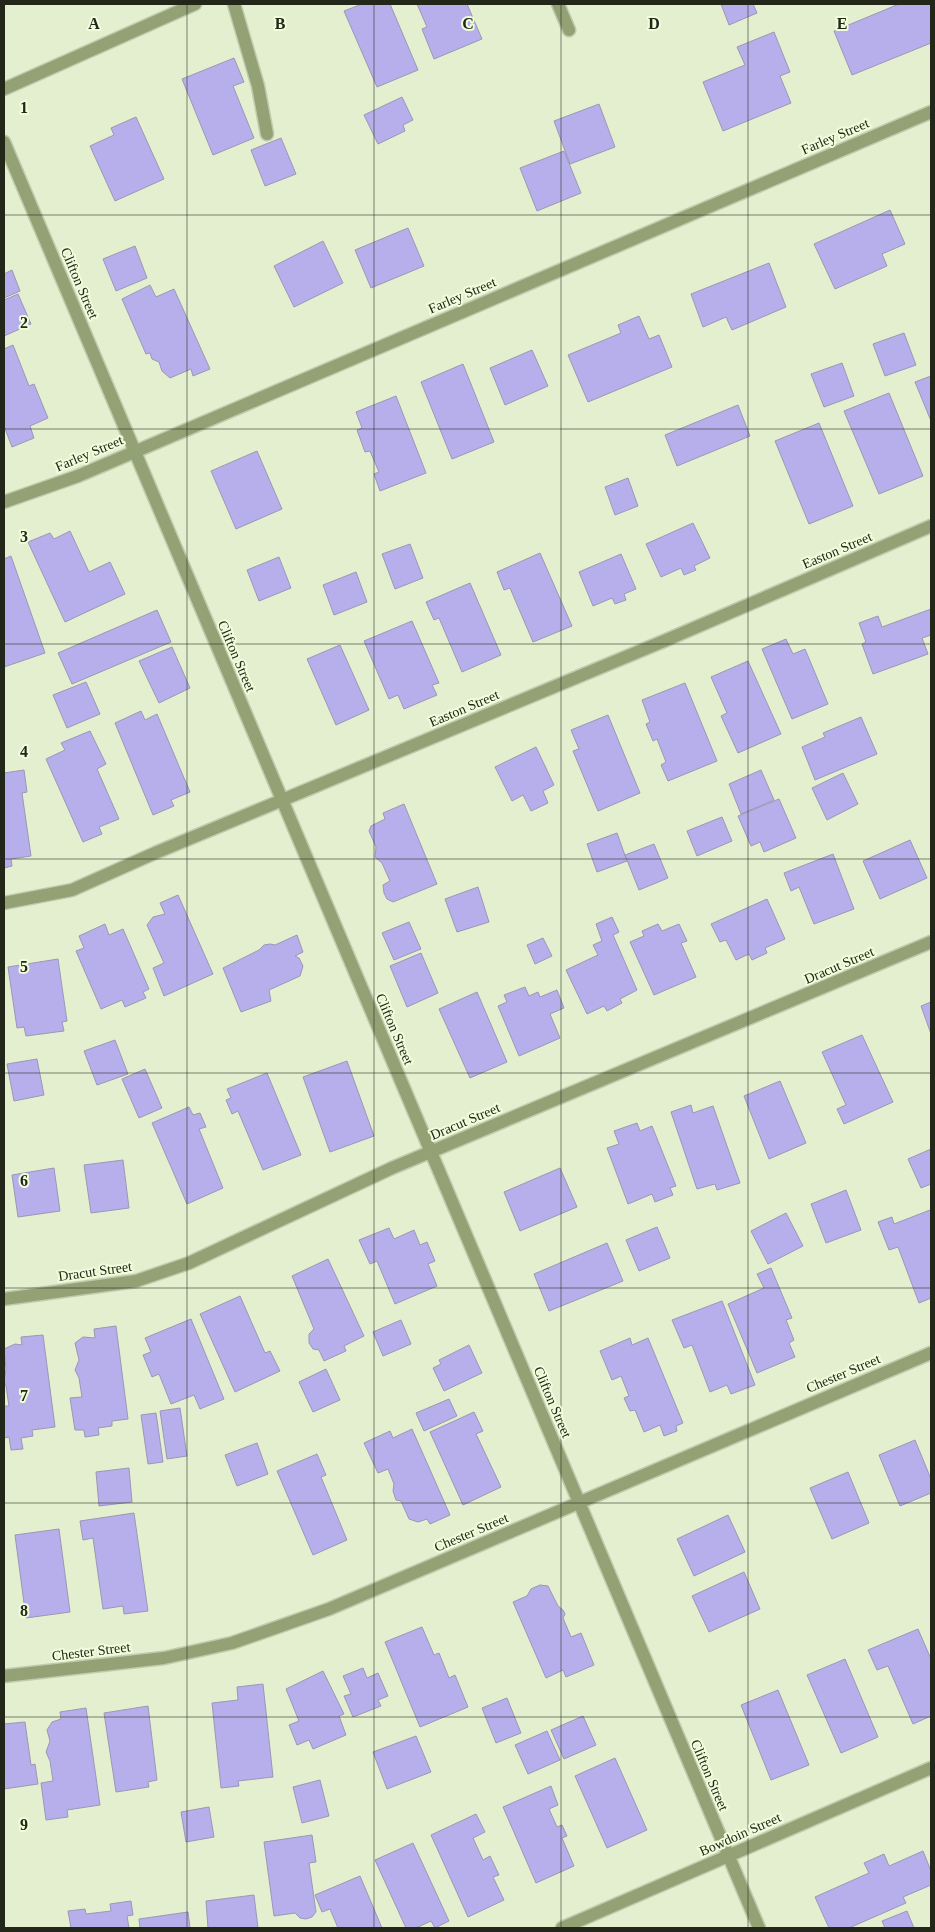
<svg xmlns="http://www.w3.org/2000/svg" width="935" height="1932" font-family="Georgia,serif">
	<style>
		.building { fill: #b6afeb; stroke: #9b97b7 }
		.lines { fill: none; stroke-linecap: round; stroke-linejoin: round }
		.service-casing { stroke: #c0cbae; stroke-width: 15 }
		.minor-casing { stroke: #c0cbae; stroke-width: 15 }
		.service { stroke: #92a275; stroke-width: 12 }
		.minor { stroke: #92a275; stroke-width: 12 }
		.grid { fill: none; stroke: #22271a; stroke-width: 1; stroke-opacity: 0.55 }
		.labels { text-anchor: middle; stroke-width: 4; stroke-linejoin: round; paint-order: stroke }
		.street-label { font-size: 14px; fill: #22271a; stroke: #f0fddb }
		.grid-label { font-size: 16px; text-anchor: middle; font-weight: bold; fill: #22271a; stroke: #f0fddb; stroke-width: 4; stroke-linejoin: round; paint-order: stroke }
	</style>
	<rect width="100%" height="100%" fill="#e3efce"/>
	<!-- building -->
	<path class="building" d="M362,4h28l28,66 -41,17 -33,-76z
		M417,4h50l15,35 -48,20 -12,-30 5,-2z
		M721,4h32l4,9 -28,12z
		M899,4h32v39l-79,32 -18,-44z
		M774,32l16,40 -10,4 11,27 -68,28 -20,-49 42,-17 -8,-18z
		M234,58l10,24 -11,4 21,52 -41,17 -31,-76z
		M402,97l11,23 -10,5 2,6 -27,13 -14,-29z
		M599,104l16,43 -45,17 -16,-43z
		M136,117l28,62 -49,22 -25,-55 24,-11 -3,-7z
		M281,138l15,36 -31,12 -14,-36z
		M564,151l17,42 -44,18 -17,-43z
		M890,210l15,34 -23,10 5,12 -52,23 -21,-45z
		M408,228l16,38 -53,22 -16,-38z
		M323,241l20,42 -49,24 -20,-41z
		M135,246l12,32 -31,13 -13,-32z
		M769,263l17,44 -54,23 -6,-13 -23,10 -12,-33z
		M12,270l8,21 -16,7v-24z
		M150,285l6,12 18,-8 36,80 -17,7 -2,-7 -21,9 -8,-7 -3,-9 -7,-3 -2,-6 -4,1 -24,-55z
		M18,294l13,30 -27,12v-36z
		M639,316l10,23 10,-4 13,32 -84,35 -20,-47 53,-22 -3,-8z
		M904,333l12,32 -31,11 -12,-32z
		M13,345l16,41 5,-2 14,34 -18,8 4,12 -22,9 -8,-21v-77z
		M532,350l16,36 -43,19 -15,-37z
		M842,363l12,33 -30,11 -13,-33z
		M463,364l31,78 -42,17 -31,-77z
		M931,376v45l-16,-39z
		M889,393l34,83 -44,18 -35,-83z
		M396,396l30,77 -46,18 -6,-17 5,-2 -9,-21 -5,1 -8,-22 5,-2 -6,-16z
		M738,405l12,31 -73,30 -12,-31z
		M819,423l34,83 -44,18 -34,-83z
		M257,451l25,58 -46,20 -25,-58z
		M628,478l10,28 -23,9 -10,-28z
		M693,523l17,35 -16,8 2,4 -12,5 -3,-7 -20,9 -15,-33z
		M70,531l19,41 21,-10 15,32 -60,28 -37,-80 22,-9 4,6z
		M410,544l13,34 -28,11 -13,-35z
		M540,553l32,73 -39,16 -23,-54 -6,2 -7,-18z
		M621,554l15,35 -12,5 2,6 -11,4 -3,-6 -19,8 -14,-34z
		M11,556l34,97 -41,14v-108z
		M279,557l12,31 -32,13 -12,-31z
		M356,572l11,30 -33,13 -11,-30z
		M470,583l31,72 -39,17 -23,-54 -5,2 -8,-18z
		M931,609v26l-9,3 6,16 -55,20 -11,-30 4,-2 -7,-19 19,-7 4,11z
		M157,610l14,32 -99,42 -14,-31z
		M412,621l27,62 -7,2 5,10 -33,14 -6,-14 -9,4 -25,-58z
		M786,639l7,15 12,-5 23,55 -36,15 -30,-70z
		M340,645l29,65 -33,15 -29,-66z
		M172,647l18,41 -31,15 -20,-42z
		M748,661l33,73 -43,19 -17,-37 6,-3 -16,-36z
		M86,682l14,32 -33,14 -14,-33z
		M685,683l32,78 -49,20 -7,-16 5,-3 -9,-23 -4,2 -7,-17 4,-2 -8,-22z
		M141,711l4,9 12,-6 33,78 -19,8 3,6 -21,9 -38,-92z
		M608,715l32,78 -42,18 -25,-60 6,-2 -8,-19z
		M861,717l16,37 -62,26 -13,-33 23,-10 -2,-4z
		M90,731l16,33 -9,5 22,50 -20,8 3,7 -19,8 -37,-83 19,-9 -4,-7z
		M536,747l18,38 -11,6 5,12 -17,8 -8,-16 -11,6 -17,-34z
		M24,770l3,22 -5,1 9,63 -20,3 1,7 -8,2v-95z
		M761,770l13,30 -33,14 -12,-30z
		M843,773l15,31 -31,16 -15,-32z
		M779,799l17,39 -32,14 -4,-10 -9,4 -13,-30z
		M404,804l33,80 -44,18 -6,-3 -3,-6 -1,-8 7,-4 -8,-18 -7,-6 1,-10 -7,-16 2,-5 14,-7 -2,-6z
		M722,817l10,24 -35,15 -10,-25z
		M617,833l10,28 -30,11 -10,-28z
		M910,840l17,38 -47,21 -17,-38z
		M654,844l14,34 -29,12 -14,-35z
		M833,854l21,55 -40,15 -15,-37 -8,4 -7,-18z
		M478,887l11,35 -32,10 -12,-33z
		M178,895l35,79 -49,22 -11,-28 11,-5 -17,-38 6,-8 12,-3 -5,-11z
		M767,899l18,40 -20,9 2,5 -15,7 -3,-6 -13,6 -10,-20 -6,2 -9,-18z
		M612,917l7,15 -6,3 24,55 -17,9 2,4 -15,8 -3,-5 -17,8 -21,-44 32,-15 -5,-10 9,-4 -6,-17z
		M409,922l12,27 -27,11 -12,-27z
		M105,924l4,11 14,-6 26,60 -6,3 3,6 -21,9 -3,-7 -21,9 -25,-58 8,-3 -5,-12z
		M658,924l4,7 17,-7 8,17 -6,2 15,34 -42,18 -24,-53 14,-6 -2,-5z
		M297,935l6,17 -8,4 4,2 4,8 -3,10 -31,14 2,11 -30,11 -18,-44 36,-18 5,-5 6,-1 5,1z
		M543,938l9,18 -17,8 -8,-19z
		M421,953l17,40 -31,14 -17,-41z
		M58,959l9,62 -5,1 2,9 -38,5 -2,-9 -7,1 -9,-61z
		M525,987l4,9 9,-4 2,5 17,-7 7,18 -14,6 10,24 -41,18 -21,-50 9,-4 -3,-7z
		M477,992l30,70 -37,16 -31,-69z
		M931,1002v32l-10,-28z
		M862,1035l31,67 -49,22 -7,-15 9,-4 -24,-53z
		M115,1040l13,34 -31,11 -13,-34z
		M37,1059l7,36 -30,6 -7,-37z
		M347,1061l27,75 -44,16 -27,-75z
		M145,1069l17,39 -23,10 -17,-39z
		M267,1073l34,82 -38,15 -25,-59 -6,3 -6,-14 5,-2 -4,-9z
		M780,1081l26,62 -37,16 -25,-63z
		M691,1105l2,8 20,-7 27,77 -23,7 -2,-6 -18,5 -26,-77z
		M189,1107l4,8 7,-2 6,14 -7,2 24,59 -36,16 -35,-81z
		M637,1123l3,8 12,-5 24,60 -6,2 3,7 -18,7 -3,-8 -24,10 -21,-56 12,-4 -5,-13z
		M931,1149v35l-10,4 -13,-29z
		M123,1160l6,48 -38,5 -7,-48z
		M54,1168l6,43 -42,6 -6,-42z
		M560,1168l17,39 -57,24 -16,-39z
		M846,1190l15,40 -35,13 -15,-39z
		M930,1210l1,4v84l-12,5 -21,-56 -9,3 -11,-28 14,-5 2,7z
		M786,1213l17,33 -35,18 -17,-33z
		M657,1227l13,31 -31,13 -13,-31z
		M389,1228l5,11 20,-9 6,15 7,-3 8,19 -7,3 9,22 -42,18 -18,-43 -7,3 -11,-24z
		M607,1243l16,38 -74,30 -15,-37z
		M328,1259l36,77 -20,10 2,5 -22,10 -5,-11 -6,-1 -4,-6v-9l5,-5 -22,-53z
		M771,1268l21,50 -6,2 8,20 -5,3 6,14 -38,16 -29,-69 36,-16 -7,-14z
		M240,1296l25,57 5,-2 10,20 -45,21 -35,-78z
		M722,1301l33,84 -24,9 -4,-9 -17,7 -18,-47 -8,3 -12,-28z
		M191,1319l33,80 -24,10 -6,-14 -23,9 -12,-30 -7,3 -9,-22 8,-3 -6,-14z
		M401,1320l10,24 -28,12 -10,-24z
		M116,1326l12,93 -16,2v5l-14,2 1,7 -14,2 -1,-7h-9l-5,-32 12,-1 -3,-19 -4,-8 4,-10 -4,-17 8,-6 12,1 -1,-9z
		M43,1335l12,92 -23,3 1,6 -12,2 2,11 -12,1 -2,-13 -5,1v-32h5l-3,-20 -2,-4 2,-13 -2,-20 11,-5 7,1 -1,-8z
		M630,1338l2,7 16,-7 35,85 -7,3 1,5 -13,5 -4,-11 -16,7 -9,-22 -5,1 -6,-13 5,-2 -8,-20 -9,4 -12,-29z
		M469,1345l13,28 -38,18 -11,-23 8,-4 -2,-4z
		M326,1369l14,31 -27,12 -14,-30z
		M449,1399l8,17 -33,15 -8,-18z
		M180,1408l7,48 -20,3 -7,-48z
		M474,1412l9,19 -7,3 25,53 -38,18 -33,-73z
		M156,1413l7,49 -15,2 -7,-49z
		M412,1429l38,86 -20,9 -3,-5 -9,3 -9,-3 -8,-18 -5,-1 -3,-9 1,-7 -6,-15 -10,4 -14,-30 26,-12 3,7z
		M915,1440l16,39v14l-31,13 -21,-51z
		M257,1443l11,31 -31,12 -12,-31z
		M317,1454l9,21 -5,2 26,63 -34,15 -36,-84z
		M129,1468l3,34 -33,4 -3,-34z
		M848,1472l21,51 -37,16 -22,-51z
		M134,1513l14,98 -24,3 -1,-8 -20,3 -10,-71 -10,2 -3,-19z
		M728,1515l17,37 -51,24 -17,-37z
		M59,1529l11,83 -44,6 -11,-83z
		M744,1572l16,37 -51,23 -17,-36z
		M540,1585l8,1 10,20 5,4 2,4 -2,4 8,19 10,-4 13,32 -28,12 -3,-7 -17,8 -33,-76 14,-6 4,-7z
		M422,1627l12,28 5,-2 10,25 6,-3 13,32 -48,20 -35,-85z
		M918,1629l13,30v57l-18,8 -25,-58 -11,4 -9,-20z
		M845,1659l33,78 -37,16 -34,-78z
		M363,1668l4,10 11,-5 10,23 -10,4 3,6 -28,11 -9,-21 7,-2 -8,-18z
		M323,1671l21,43 -5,2 7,19 -33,14 -4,-9 -12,5 -8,-20 10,-4 -13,-32z
		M263,1684l10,93 -35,4 1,5 -18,2 -9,-85 26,-3 -1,-13z
		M778,1690l31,75 -38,15 -30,-75z
		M507,1698l14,35 -25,10 -14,-35z
		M148,1706l9,74 -9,2 1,5 -33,5 -12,-79z
		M86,1708l14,97 -33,5 1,7 -22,3 -5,-37 12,-2 -3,-20 -4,-9 4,-11 -3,-11 5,-8 9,-3 -1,-7z
		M583,1716l13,29 -32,14 -13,-29z
		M25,1722l6,43 4,-1 3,20 -34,5v-65z
		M547,1731l13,29 -32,14 -13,-29z
		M416,1736l15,36 -44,17 -14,-37z
		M615,1758l32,72 -40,18 -32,-72z
		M320,1780l9,36 -27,7 -9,-36z
		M551,1786l7,19 -9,4 8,18 5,-2 5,11 -5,2 12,28 -38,17 -33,-76z
		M209,1807l5,30 -28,5 -5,-30z
		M476,1814l9,18 -12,6 10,22 7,-4 9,19 -6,2 11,23 -36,17 -37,-82z
		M312,1835l4,27 -7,1 7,49 -4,5 -6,2 -6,-1 -5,-5 -21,3 -10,-74z
		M413,1843l36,78 -14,7 -4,-7 -15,7h-10l-31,-68z
		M923,1851l8,20v14l-28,12 3,6 -57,25h-20l-14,-31 54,-24 -5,-10 20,-9 5,12z
		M360,1876l22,52h-44l-8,-19 -8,3 -7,-17z
		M254,1895l4,33h-50l-2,-27z
		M131,1901l2,14 -6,1 2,12h-58l-3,-17 17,-2 1,5 25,-3 -1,-7z
		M907,1911l7,17h-29l-3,-7z
		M188,1912l2,16h-50l-1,-9z"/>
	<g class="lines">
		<!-- service casing -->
		<g class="service-casing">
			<path id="service" d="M234,4l24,82 9,48
				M558,4l11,26"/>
		</g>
		<!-- minor casing -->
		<g class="minor-casing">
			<path id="minor" d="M4,89l191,-85
				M4,142l755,1786
				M4,502l74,-26 853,-364
				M4,903l68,-13 83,-37 509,-212 267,-115
				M4,1299l132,-18 53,-18 203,-95 539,-226
				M4,1676l160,-18 68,-15 97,-34 602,-256
				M562,1928l369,-160"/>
		</g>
		<!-- service -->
		<use href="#service" class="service"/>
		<!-- minor -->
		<use href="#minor" class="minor"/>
	</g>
	<!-- grid -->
	<path class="grid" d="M187,4v1924M374,4v1924M561,4v1924M748,4v1924M4,215h927M4,429h927M4,644h927M4,859h927M4,1073h927M4,1288h927M4,1503h927M4,1717h927"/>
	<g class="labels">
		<!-- street labels -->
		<g class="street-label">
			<text transform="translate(835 136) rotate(-23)" y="5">Farley Street</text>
			<text transform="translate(80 283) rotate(67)" y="5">Clifton Street</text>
			<text transform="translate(462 295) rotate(-23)" y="5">Farley Street</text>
			<text transform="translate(89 453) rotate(-23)" y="5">Farley Street</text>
			<text transform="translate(837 550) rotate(-23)" y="5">Easton Street</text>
			<text transform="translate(237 656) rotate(67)" y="5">Clifton Street</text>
			<text transform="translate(464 708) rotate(-23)" y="5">Easton Street</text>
			<text transform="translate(839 965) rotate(-23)" y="5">Dracut Street</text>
			<text transform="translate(395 1029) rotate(67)" y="5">Clifton Street</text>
			<text transform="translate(465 1121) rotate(-23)" y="5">Dracut Street</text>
			<text transform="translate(95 1271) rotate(-8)" y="5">Dracut Street</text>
			<text transform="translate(843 1373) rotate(-23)" y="5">Chester Street</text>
			<text transform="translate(553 1402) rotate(67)" y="5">Clifton Street</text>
			<text transform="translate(471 1532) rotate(-23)" y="5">Chester Street</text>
			<text transform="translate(91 1651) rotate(-7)" y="5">Chester Street</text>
			<text transform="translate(710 1775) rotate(67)" y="5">Clifton Street</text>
			<text transform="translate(740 1834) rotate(-24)" y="5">Bowdoin Street</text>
		</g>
	</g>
	<g class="grid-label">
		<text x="94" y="29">A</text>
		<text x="280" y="29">B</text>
		<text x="468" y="29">C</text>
		<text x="654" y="29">D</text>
		<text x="842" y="29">E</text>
		<text x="24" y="113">1</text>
		<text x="24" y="328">2</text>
		<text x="24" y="542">3</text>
		<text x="24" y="757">4</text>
		<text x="24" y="972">5</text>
		<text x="24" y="1186">6</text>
		<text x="24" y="1401">7</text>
		<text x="24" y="1616">8</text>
		<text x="24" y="1830">9</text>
	</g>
	<!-- border -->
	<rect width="935" height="1932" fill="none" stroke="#22271a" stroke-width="10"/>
</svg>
